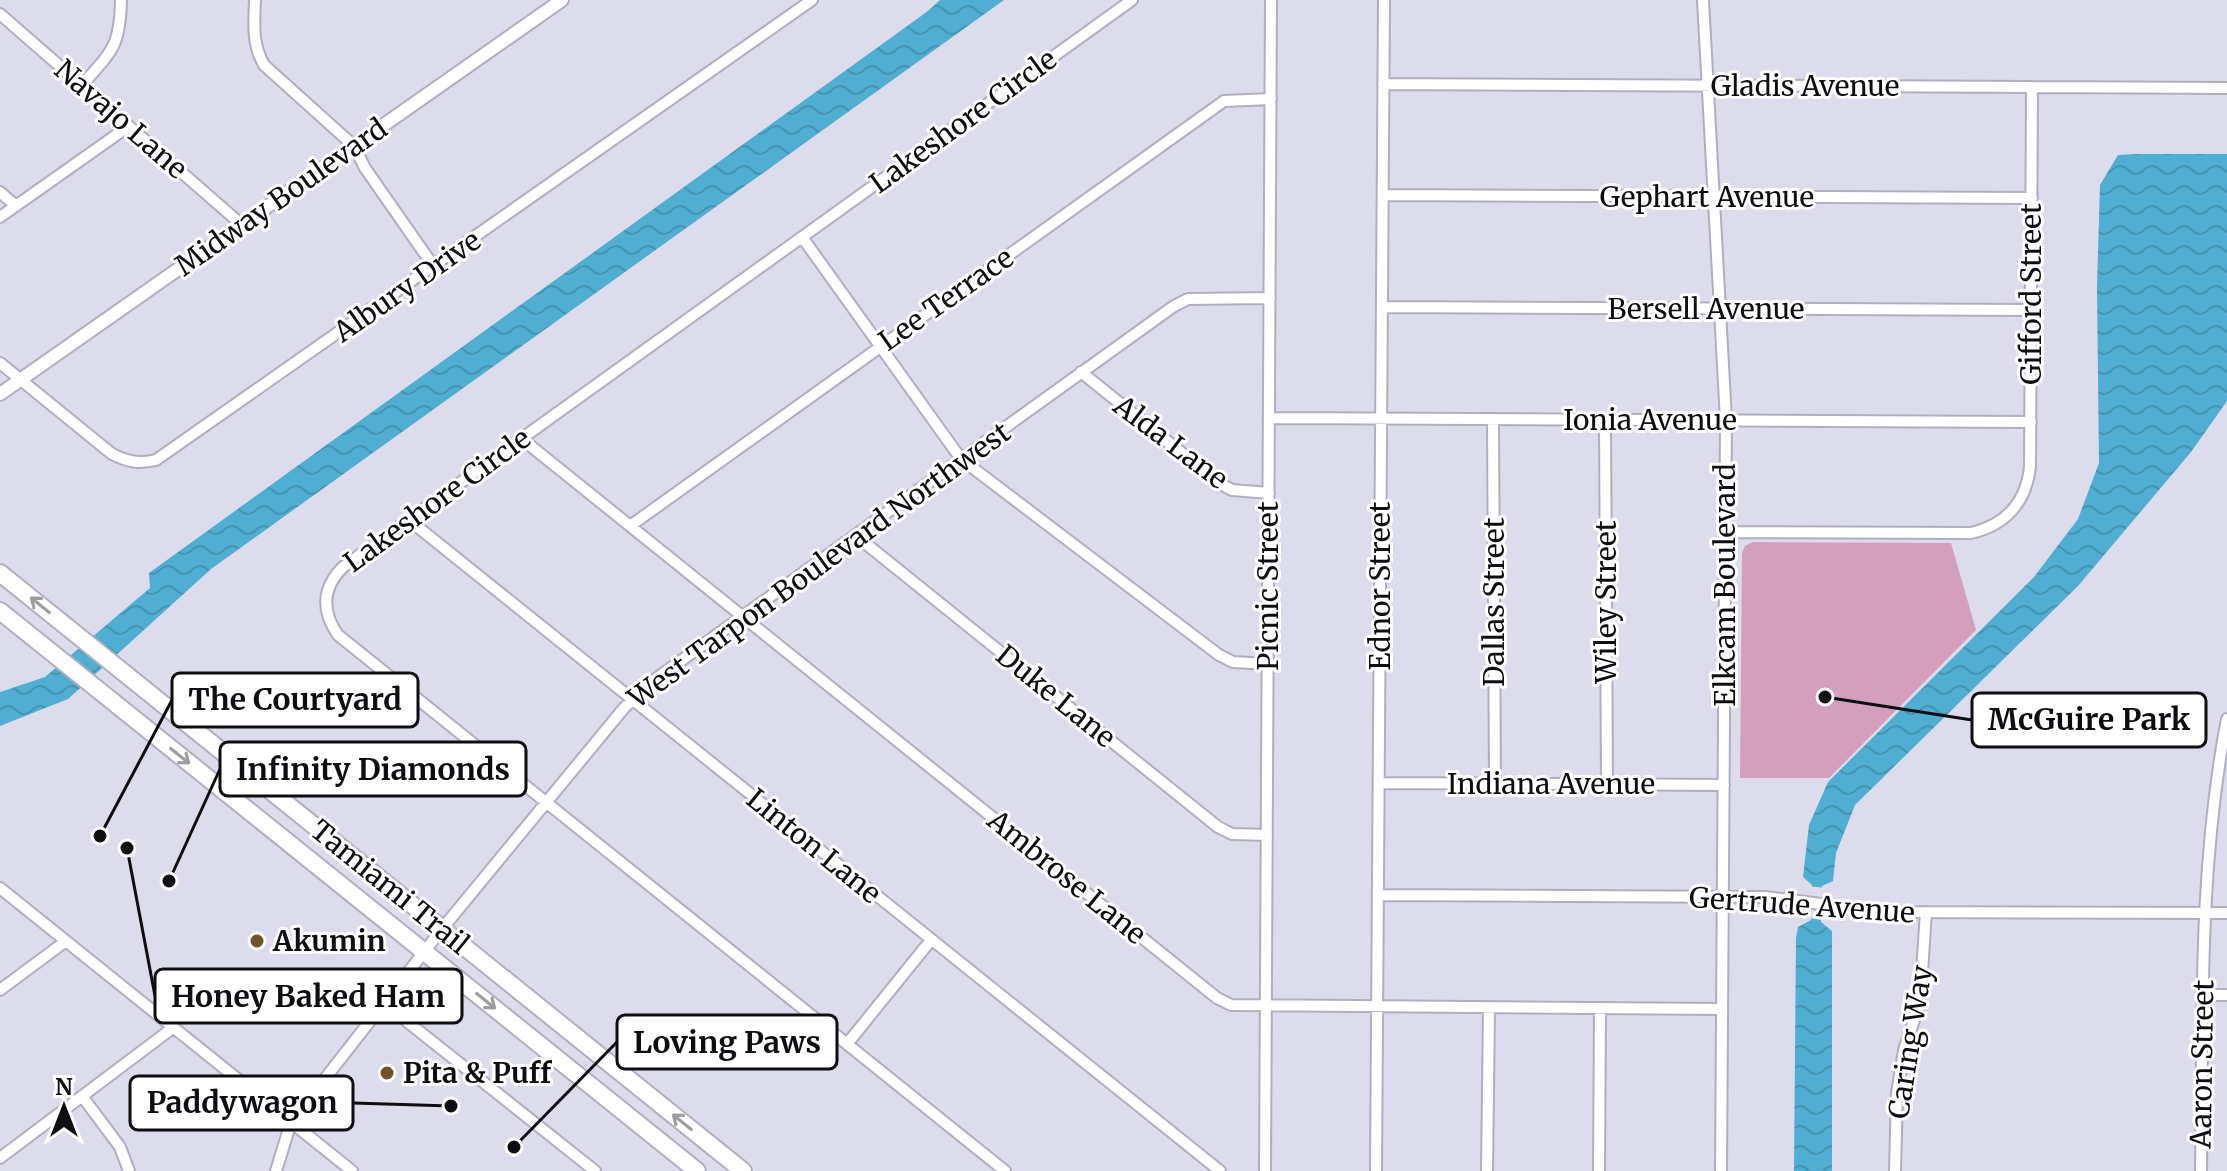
<svg xmlns="http://www.w3.org/2000/svg" width="2227" height="1171" font-family="Merriweather,serif">
	<style>
		.green { fill: #d49fbc }
		.water { fill: url(#water-waves) }
		.pier { fill: #dcdcec }
		.lines { fill: none; stroke-linecap: round; stroke-linejoin: round }
		.minor-casing { stroke: #afafbe; stroke-width: 14 }
		.tertiary-casing { stroke: #afafbe; stroke-width: 16 }
		.primary-casing { stroke: #afafbe; stroke-width: 20 }
		.minor { stroke: #fff; stroke-width: 10 }
		.tertiary { stroke: #fff; stroke-width: 12 }
		.primary { stroke: #fff; stroke-width: 16 }
		.oneway { stroke: #9e9ea0 }
		.poi-dot { fill: #715327; stroke: #fff; stroke-width: 3 }
		.labels { text-anchor: middle; stroke-width: 6; stroke-linejoin: round; paint-order: stroke }
		.street-label { font-size: 28px; fill: #0d0d12; stroke: #fff }
		.poi-label { font-size: 28px; font-weight: bold; fill: #0d0d12; stroke: #fff; text-anchor: start }
		.leader { fill: none; stroke: #0d0d12; stroke-width: 3 }
		.callout-dot { fill: #0d0d12; stroke: #fff; stroke-width: 3 }
		.callout { fill: #fff; stroke: #0d0d12; stroke-width: 3 }
		.callout-label { font-size: 30px; text-anchor: middle; font-weight: bold; fill: #0d0d12 }
	</style>
	<defs>
		<pattern id="water-waves" width="16" height="10" patternUnits="userSpaceOnUse" patternTransform="scale(2)"><rect width="16" height="10" fill="#4faed1"/><path d="M0 5q4-4 8 0t8 0" fill="none" stroke="#4494b2"/></pattern>
	</defs>
	<rect width="100%" height="100%" fill="#dcdcec"/>
	<!-- green -->
	<path class="green" d="M1753,542l198,1 25,87 -147,148h-89l2,-225 3,-7z"/>
	<!-- water -->
	<path class="water" d="M940,0h64l-793,569 -143,130 -68,27v-34l45,-15 105,-89 -1,-15 779,-562z
		M2135,154h92v247l-36,51 -113,134 -223,219 -19,48 -3,28 -11,5 -1,36 11,9v240h-38l2,-233 2,-11 13,-7 1,-35 -9,-8 6,-52 19,-43 206,-205 44,-58 21,-56 -2,-175 3,-103 18,-30z"/>
	<!-- pier -->
	<path class="pier" d="M1807,886l20,2 -2,32 -18,-2z"/>
	<g class="lines">
		<!-- minor casing -->
		<g class="minor-casing">
			<path id="minor" d="M255,0c-1,24 -3,44 9,65l90,81 11,22 69,99
				M1703,0l23,420 -5,751
				M0,14l242,211
				M1383,84l844,4
				M82,85c30,-34 38,-38 39,-85
				M0,192l16,14
				M1383,195l649,3
				M0,217l129,-91
				M802,237l159,222 258,196 14,7 35,2
				M1382,307l649,3
				M0,363l112,91c16,8 27,10 44,6l656,-460
				M1081,372l138,111 13,7 37,3
				M1269,418l762,4
				M1493,419l2,365
				M1605,420l2,364
				M522,439l695,559 14,7 491,4
				M409,520l811,651
				M630,526l594,-425 47,-2
				M1726,532l245,1c35,-8 55,-31 59,-66l2,-380
				M855,535l363,292 14,7 35,1
				M1379,783l345,2
				M0,888l352,283
				M1378,895l387,2 121,15 341,1
				M0,990l66,-49
				M2203,995h24
				M385,1004l210,167
				M847,1044l84,-104
				M82,1096l38,51 9,24
				M0,1158l174,-131
				M276,1171l15,-49 151,-193 182,-221 26,-25 524,-377 14,-7 82,-1
				M1005,1171l-667,-536c-17,-24 -16,-47 5,-68l789,-567
				M1265,1171l6,-1171
				M1376,1171l8,-1171
				M1487,1171l2,-163
				M1599,1171l1,-163
				M1895,1171l2,-78 7,-43 16,-48 6,-90
				M2201,1171c2,-151 -3,-303 26,-452"/>
		</g>
		<!-- tertiary casing -->
		<g class="tertiary-casing">
			<path id="tertiary" d="M0,394l562,-394"/>
		</g>
		<!-- primary casing -->
		<g class="primary-casing">
			<path id="primary" d="M0,573l743,598
				M0,611l697,560"/>
		</g>
		<!-- minor -->
		<use href="#minor" class="minor"/>
		<!-- tertiary -->
		<use href="#tertiary" class="tertiary"/>
		<!-- primary -->
		<use href="#primary" class="primary"/>
	</g>
	<!-- one-way arrows -->
	<defs><path id="oneway-shaft" d="M-6 0H5M1.5-3L5.5 0L1.5 3" fill="none" stroke-width="1.6" stroke-linecap="round" stroke-linejoin="round" transform="scale(2)"/></defs>
	<g class="oneway">
		<use href="#oneway-shaft" transform="translate(40 605) rotate(-141)"/>
		<use href="#oneway-shaft" transform="translate(180 756) rotate(39)"/>
		<use href="#oneway-shaft" transform="translate(486 1001) rotate(39)"/>
		<use href="#oneway-shaft" transform="translate(682 1122) rotate(-141)"/>
	</g>
	<!-- markers -->
	<g class="poi-dot">
		<circle cx="257" cy="941" r="8"/>
		<circle cx="387" cy="1073" r="8"/>
	</g>
	<g class="labels">
		<!-- street labels -->
		<g class="street-label">
			<text x="1805" y="96">Gladis Avenue</text>
			<text transform="translate(121 119) rotate(41)" y="10">Navajo Lane</text>
			<text transform="translate(963 121) rotate(-36)" y="10">Lakeshore Circle</text>
			<text transform="translate(281 197) rotate(-35)" y="10">Midway Boulevard</text>
			<text x="1707" y="207">Gephart Avenue</text>
			<text transform="translate(407 286) rotate(-35)" y="10">Albury Drive</text>
			<text transform="translate(2031 294) rotate(-90)" y="10">Gifford Street</text>
			<text transform="translate(946 299) rotate(-35)" y="10">Lee Terrace</text>
			<text x="1706" y="319">Bersell Avenue</text>
			<text x="1650" y="430">Ionia Avenue</text>
			<text transform="translate(1171 442) rotate(37)" y="10">Alda Lane</text>
			<text transform="translate(437 500) rotate(-36)" y="10">Lakeshore Circle</text>
			<text transform="translate(819 565) rotate(-36)" y="10">West Tarpon Boulevard Northwest</text>
			<text transform="translate(1725 585) rotate(-90)" y="10">Elkcam Boulevard</text>
			<text transform="translate(1268 586) rotate(-90)" y="10">Picnic Street</text>
			<text transform="translate(1380 586) rotate(-90)" y="10">Ednor Street</text>
			<text transform="translate(1494 602) rotate(-90)" y="10">Dallas Street</text>
			<text transform="translate(1606 602) rotate(-90)" y="10">Wiley Street</text>
			<text transform="translate(1056 696) rotate(39)" y="10">Duke Lane</text>
			<text x="1551" y="794">Indiana Avenue</text>
			<text transform="translate(814 846) rotate(39)" y="10">Linton Lane</text>
			<text transform="translate(1067 877) rotate(39)" y="10">Ambrose Lane</text>
			<text transform="translate(390 887) rotate(39)" y="10">Tamiami Trail</text>
			<text transform="translate(1802 905) rotate(4)" y="10">Gertrude Avenue</text>
			<text transform="translate(1910 1042) rotate(-81)" y="10">Caring Way</text>
			<text transform="translate(2202 1064) rotate(-89)" y="10">Aaron Street</text>
		</g>
		<!-- poi labels -->
		<g class="poi-label">
			<text x="273" y="951">Akumin</text>
			<text x="403" y="1083">Pita &amp; Puff</text>
		</g>
	</g>
	<!-- callouts -->
	<path class="leader" d="M100 836L172 700M1825 697L1972 720M169 881L220 769M127 848L155 996M514 1147L617 1042M451 1106L353 1103"/>
	<g class="callout-dot">
		<circle cx="100" cy="836" r="8"/>
		<circle cx="1825" cy="697" r="8"/>
		<circle cx="169" cy="881" r="8"/>
		<circle cx="127" cy="848" r="8"/>
		<circle cx="514" cy="1147" r="8"/>
		<circle cx="451" cy="1106" r="8"/>
	</g>
	<g class="callout">
		<rect x="172" y="673" width="246" height="54" rx="8"/>
		<rect x="1972" y="693" width="234" height="54" rx="8"/>
		<rect x="220" y="742" width="306" height="54" rx="8"/>
		<rect x="155" y="969" width="307" height="54" rx="8"/>
		<rect x="617" y="1015" width="220" height="54" rx="8"/>
		<rect x="130" y="1076" width="223" height="54" rx="8"/>
	</g>
	<g class="callout-label">
		<text x="295" y="710">The Courtyard</text>
		<text x="2089" y="730">McGuire Park</text>
		<text x="373" y="780">Infinity Diamonds</text>
		<text x="308" y="1007">Honey Baked Ham</text>
		<text x="727" y="1053">Loving Paws</text>
		<text x="242" y="1113">Paddywagon</text>
	</g>
	<!-- north arrow -->
	<g transform="translate(64 1107)" stroke="#ffffff" stroke-width="6" paint-order="stroke">
	<path d="M0-6L14 30L0 20L-14 30Z" fill="#0d0d12"/>
	<text y="-12" font-size="22" font-weight="bold" text-anchor="middle" fill="#0d0d12">N</text>
	</g>
</svg>
